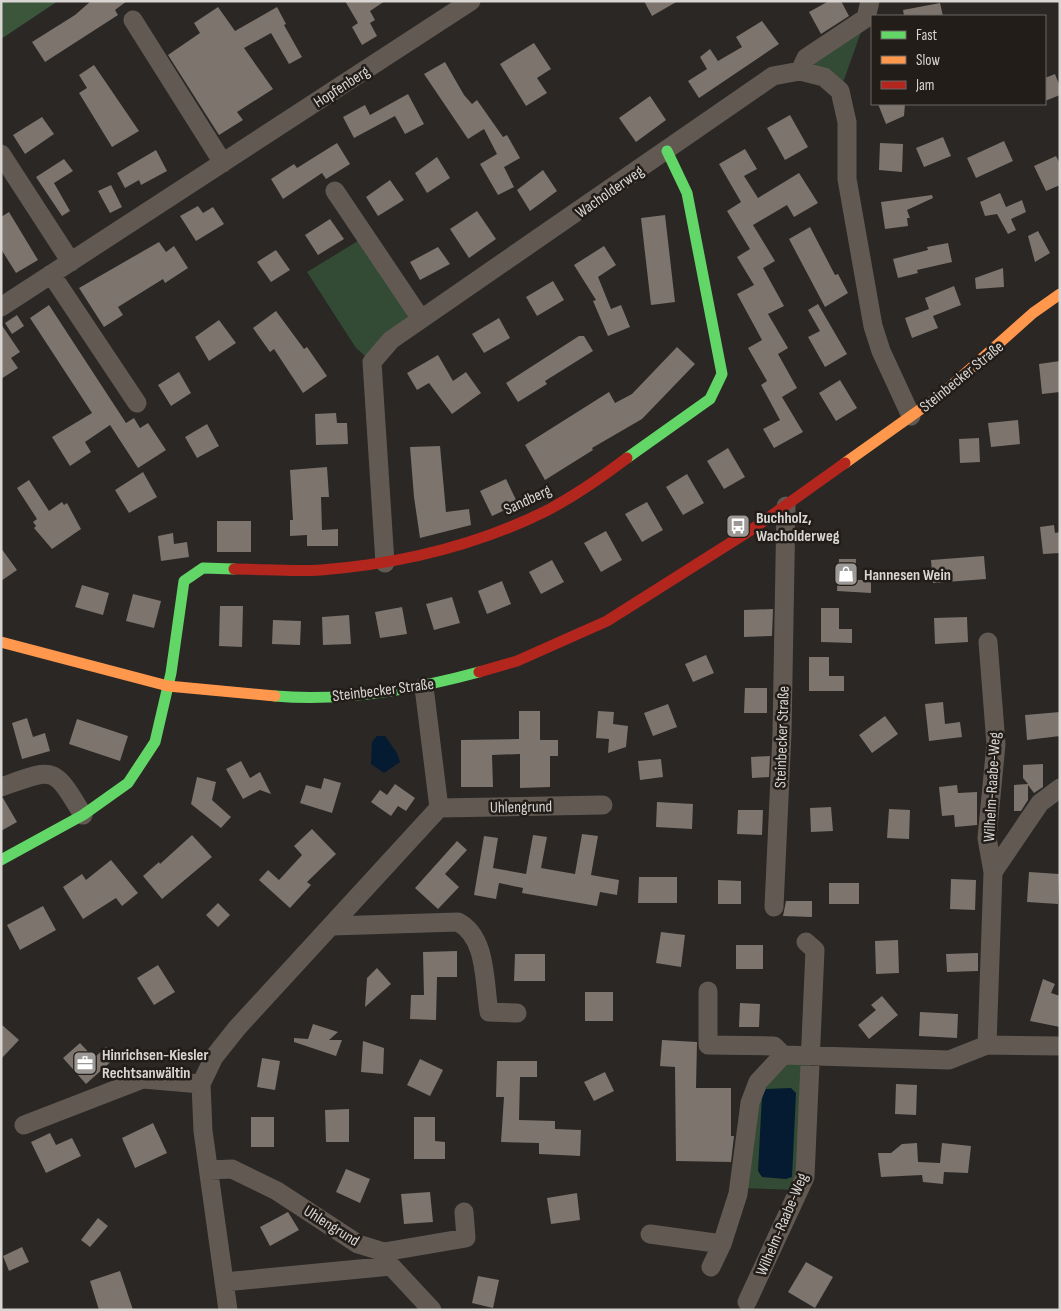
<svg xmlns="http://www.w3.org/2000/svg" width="1061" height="1311" font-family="'Sofia Sans Condensed',sans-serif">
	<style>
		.green { fill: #334a34 }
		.forest { fill: #3c563c }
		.water { fill: #041b32 }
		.building { fill: #7c746d }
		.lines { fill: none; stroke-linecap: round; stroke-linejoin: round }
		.street { stroke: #625a52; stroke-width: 19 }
		.fast { stroke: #63d668; stroke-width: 11 }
		.slow { stroke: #ff974d; stroke-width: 11 }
		.jam { stroke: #b3261e; stroke-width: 11 }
		.labels { text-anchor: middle; stroke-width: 5; stroke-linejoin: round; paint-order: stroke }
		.street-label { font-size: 16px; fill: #d8d5d2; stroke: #221d19 }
		.poi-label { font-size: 16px; font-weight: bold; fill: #d8d5d2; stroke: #221d19; text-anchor: start }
	</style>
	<rect width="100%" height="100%" fill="#2a2725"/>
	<!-- green -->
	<path class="green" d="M866,18l-26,73 -34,-33z
		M366,236l55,83 -49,43 -16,-14 -49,-76z
		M783,1055h29l-13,135 -60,-2 11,-85z"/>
	<!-- forest -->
	<path class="forest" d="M1,1h57l-57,38z"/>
	<!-- water -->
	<path class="water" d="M377,736h8l12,17 3,9 -16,11 -13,-9 1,-22z
		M791,1088l5,5 -4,84 -6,2 -24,-2 -4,-6 4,-75 4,-7z"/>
	<!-- building -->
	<path class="building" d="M91,1h36l-12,9 3,5 -73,47 -13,-20 43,-27z
		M345,1h40l-15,10 5,9 -5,3 7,13 -15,9 -10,-18 6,-4z
		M644,1h34l-26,15z
		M829,1h12l8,15 -28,18 -12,-22z
		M940,3l3,13h-39l-1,-6z
		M218,7l17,24 42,-24 9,17 -2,1 18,32 -13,7 -18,-31 -27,15 29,41 -36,23 6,8 -24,15 -51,-80 32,-22 -6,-10z
		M762,21l17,23 -80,54 -11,-17 19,-12 -7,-12 10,-8 8,12 24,-14 -6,-10z
		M534,43l17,26 -14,9 10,15 -21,13 -26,-42z
		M445,62l19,33 8,9 5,-4 26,37 4,-2 13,23 -16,9 10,20 -16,8 -18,-31 17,-10 -13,-25 -16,10 -44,-65z
		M94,65l45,66 -27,16 -33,-54 8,-5 -8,-13z
		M1055,74l5,13v8l-15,6v-23z
		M408,94l16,30 -19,10 -10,-18 -41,22 -11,-21 22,-12 5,10z
		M650,96l16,24 -30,22 -17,-24z
		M878,104h27l-1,12 -18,8z
		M790,115l18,32 -23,13 -18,-32z
		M42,117l12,17 -29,20 -12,-19z
		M943,137l8,19 -27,11 -8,-19z
		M1004,141l9,20 -37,17 -9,-20z
		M337,143l13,21 -24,15 -4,-6 -39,26 -12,-20 23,-15 3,4z
		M880,143l23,1 -1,28 -23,-2z
		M745,149l12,20 -13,7 14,22 41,-25 19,30 -24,14 -7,-12 -34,20 22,36 -12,7 21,38 -16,8 20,34 -10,6 19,34 -15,9 21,35 -29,16 -11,-19 17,-9 -19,-35 6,-4 -19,-33 14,-8 -25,-46 17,-9 -17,-28 13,-8 -23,-38 14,-9 -22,-38z
		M156,150l11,21 -26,14 -2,-5 -14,8 -8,-15z
		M1056,156l4,8v21l-14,6 -12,-25z
		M437,157l13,21 -23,15 -12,-20z
		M64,159l9,12 -19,12 16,28 -8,5 -26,-39z
		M543,170l14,21 -27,20 -13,-21z
		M390,180l14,20 -26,16 -12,-19z
		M111,185l11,22 -12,6 -12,-22z
		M1000,193l6,14 16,-7 4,12 -15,7 5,11 -8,4 -11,-20 -12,2 -5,-14z
		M932,195l1,3 -26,12 3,8h-3l1,8 -23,3 -4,-27z
		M198,206l5,7 10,-6 11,17 -28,17 -16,-25z
		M477,211l19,28 -27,19 -19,-29z
		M9,212l29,48 -22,13 -15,-24v-32z
		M665,215l10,87 -24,3 -10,-87z
		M330,219l14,20 -26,16 -13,-20z
		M810,227l25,48 3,-1 10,19 -23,14 -36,-68z
		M1038,231l12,22 -15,9 -7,-26z
		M159,242l7,10 8,-6 14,22 -23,15 -2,-4 -45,28 5,8 -19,12 -25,-39z
		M948,243l4,19 -35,8 1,3 -20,5 -5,-19 35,-9 -1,-3z
		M604,246l12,19 -18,12 13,32 10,-4 9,22 -22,9 -15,-35 3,-1 -22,-35z
		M438,247l12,17 -30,16 -10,-18z
		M276,250l14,20 -19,12 -14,-20z
		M1003,268l1,19 -28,2 -1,-11z
		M553,281l11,19 -27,16 -11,-19z
		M954,286l7,19 -28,11 5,12 -26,10 -7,-20 24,-9 -4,-11z
		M818,304l29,50 -22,13 -17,-30 12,-6 -12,-21z
		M49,305l77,118 8,-5 6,10 8,-5 18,27 -28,18 -28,-43 -25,17 6,10 -21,14 -18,-29 40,-24 -62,-95z
		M276,311l28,38 3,-2 20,29 -24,17 -29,-44 -4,3 -17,-24z
		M17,315l7,11 -12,8 -7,-11z
		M499,318l11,20 -26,15 -12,-19z
		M219,320l17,23 -27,18 -14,-24z
		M1,324l19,28 -9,6 7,10 -17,11z
		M579,336h5l9,15 -48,30 2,3 -29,18 -12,-19z
		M677,347l18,17 -53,55 -50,29 1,2 -48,30 -20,-35 84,-53 6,11 17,-9z
		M438,355l15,26 13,-9 15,21 -29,21 -23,-31 -12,7 -10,-17z
		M1060,361v31l-18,2 -3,-30z
		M179,372l12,21 -20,13 -13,-21z
		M840,380l17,28 -21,13 -17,-28z
		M336,413l1,10h10l1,21 -32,1 -1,-31z
		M1018,420l2,24 -29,3 -3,-24z
		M207,424l12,22 -22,12 -12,-21z
		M979,438l1,24 -20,1 -1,-24z
		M440,446l6,66 23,-3 2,16 -51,13 -6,-41 -4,-50z
		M728,448l17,29 -21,12 -17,-28z
		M327,467l2,30h-8l1,33 16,-1v17h-31v-11l-17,1v-16h3l-3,-50z
		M143,472l14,25 -28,16 -14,-23z
		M687,474l17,29 -21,12 -17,-28z
		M506,479l12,25 -26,12 -12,-25z
		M29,480l20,31 13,-9 2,3 3,-2 14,26 -29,20 -18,-21 2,-2 -3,-4 4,-3 -20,-31z
		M647,502l16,28 -21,12 -17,-28z
		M217,521h34v31h-34z
		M1054,525l1,8 5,-1v21l-17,1 -3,-27z
		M606,531l16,29 -21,12 -17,-29z
		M173,533l1,11 13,-2 2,15 -28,4 -3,-25z
		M1,548l16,22 -16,11z
		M984,556l2,23 -53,4 -2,-23z
		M839,559h17l-1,21h16v13l-34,-2z
		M552,560l12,22 -23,12 -12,-22z
		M502,581l9,23 -24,10 -9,-23z
		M82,585l27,8 -6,22 -28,-8z
		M133,594l28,7 -7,27 -28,-7z
		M452,597l8,26 -26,7 -8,-26z
		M220,606h23l-1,41 -23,-1z
		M402,607l5,27 -27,4 -5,-26z
		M821,608h18v21h13v14l-31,-1z
		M773,609l-1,27 -28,1v-27z
		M349,615l2,29 -28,1 -1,-28z
		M967,617l1,25 -33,2 -1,-26z
		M273,620l28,1 -1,24 -28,-1z
		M706,655l8,18 -21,9 -8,-18z
		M809,657h20v19h15v15h-35z
		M745,688h22v25h-23z
		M943,702l2,22 15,-2 2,15 -33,4 -4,-37z
		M668,704l9,23 -24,9 -9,-23z
		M519,711h21v29h18v16h-8v31l-30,1v-34l-28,1 1,32h-32v-47l58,-1z
		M598,711l16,1 -1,12 15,2 -2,21 -18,6 1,-14 -13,-1z
		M1060,712v24l-33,4 -2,-25z
		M885,716l13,18 -26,19 -13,-18z
		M27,718l6,19 12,-4 5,18 -28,8 -10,-36z
		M77,719l51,17 -8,25 -51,-17z
		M770,756l-1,21 -17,1 -1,-21z
		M661,759l2,18 -23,3 -2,-19z
		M241,761l9,17 10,-6 11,22 -11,-4 -17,9 -17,-30z
		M1043,764v23l-9,6 -6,-8v15l-7,11h-7v-26l14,-1 -5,-6v-13z
		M197,777l19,5 -4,18 19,17 -10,11 -30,-24z
		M324,778l17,5 -9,30 -32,-10 6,-18 15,4z
		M395,784l20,14 -9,13 -8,-5 -7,10 -20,-14 9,-12 7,5z
		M957,785l1,8 19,-1v33l-22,2 -1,-12 -12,1 -3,-29z
		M1,798h2l14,24 -16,9z
		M657,802l36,2 -1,25 -36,-2z
		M831,807l2,24 -22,1 -1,-24z
		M889,809l21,1 -1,29 -22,-1z
		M738,810h25l-1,25 -25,-1z
		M312,829l24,25 -29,28 4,3 -21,23 -31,-28 9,-10 11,10 23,-25 -8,-9z
		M582,834l16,2 -7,39 28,5 -2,15 -17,-3 -3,14 -75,-13 1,-5 -24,-5 -3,16 -22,-4 10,-59 14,2 -5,30 33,6 7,-39 14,2 -6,31 34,6z
		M192,835l20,22 -50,42 -19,-23 16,-14 1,2z
		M457,841l10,9 -22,24 14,13 -21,22 -23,-21z
		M111,860l27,33 -16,13 -6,-8 -33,21 -20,-32 19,-13 4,6z
		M1029,872l30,2 -1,30 -31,-2z
		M639,877h38v26h-39z
		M951,879l25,1 -1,30 -25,-1z
		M718,880l23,1v23h-23z
		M829,883h30v21h-30z
		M786,901h26v16l-29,-1z
		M218,903l12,12 -12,12 -12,-12z
		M43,906l13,24 -36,20 -13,-25z
		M661,932l24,3 -4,32 -25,-4z
		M898,940l1,33 -23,1 -1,-33z
		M736,945h27v24h-27z
		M457,951v26h-20l-1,43 -26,-1 1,-24h13l-1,-43z
		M978,953v18l-31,1 -1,-18z
		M515,954h30v27h-31z
		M158,965l17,27 -21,13 -17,-27z
		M377,968l14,16 -26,23 2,-29z
		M1043,979l12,5 -4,9 9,3v31l-30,-6z
		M585,992h28v29h-28z
		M882,996l16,19 -29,24 -11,-14 18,-15 -5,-5z
		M740,1003l20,1 -1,23h-20z
		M920,1012l38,2 -1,24 -38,-2z
		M1,1024l18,16 -18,19z
		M313,1024l25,8 -9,8h13l-6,16 -42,-14v-4l14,1z
		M662,1040l35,2 -1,46h35v48h3l-3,26 -55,-1 -1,-94 -15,-1z
		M363,1041l21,7 -1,26 -22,-2z
		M80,1043l14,15 12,-11 9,11 -29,26 -23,-26z
		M262,1058l18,3 -5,29 -18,-3z
		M420,1059l23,11 -13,26 -23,-11z
		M497,1061h40v16h-17l-1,43 36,1v8l26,1 -1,26 -41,-2v-11l-38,-1 3,-45h-8z
		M605,1072l9,19 -20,10 -10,-19z
		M896,1084l21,1 -1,30 -21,-1z
		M349,1109v33h-23l-1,-32z
		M251,1117h23v30h-23z
		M414,1117h21v24l10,1v17h-31z
		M153,1123l14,30 -32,15 -13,-30z
		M50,1133l6,12 16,-7 9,18 -35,17 -15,-31z
		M917,1143l1,19 22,1 2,-20 29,3 -3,27 -24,-1 -1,12 -20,-2 -1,-7 -41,2 -3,-24h13l11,-9z
		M346,1169l24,10 -10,24 -24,-11z
		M430,1192l3,30 -29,2 -3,-30z
		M577,1193l3,27 -29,4 -4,-26z
		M288,1212l11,18 -29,16 -10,-19z
		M98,1218l10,8 -18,21 -9,-7z
		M22,1247l7,15 -20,9 -6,-15z
		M806,1262l27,15 -18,31 -27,-16z
		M120,1271l13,39h-34l-9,-29z
		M478,1276l21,4 -6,28 -21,-5z"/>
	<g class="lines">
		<!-- street -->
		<path class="street" d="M133,20l90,143
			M800,71l6,-13 60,-40 4,-17
			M1,154l70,108
			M335,191l86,128
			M51,274l86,129
			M1,307l470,-306
			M385,563l-13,-201 19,-22 382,-264 27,-5 24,6 16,14 7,31v57l26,147 8,25 30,65
			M988,642l8,102 -9,94 6,34
			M1,787c54,-19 52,-22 82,28
			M1060,788l-20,15 -47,69 -6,173 73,1
			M439,808l164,-3
			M774,907l8,-174 4,-227
			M332,926l126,-4c29,15 26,60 31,90l28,1
			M708,991v54l66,1 9,9
			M24,1125l119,-46 58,5
			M209,1170l23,-1 45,22 81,53 26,8 82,-14 -2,-26
			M650,1234l72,10
			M711,1267l11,-23 16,-50 12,-91 8,-21 25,-27 166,5 38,-15
			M224,1282l167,-16 41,44
			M747,1302l58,-125 10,-227 -9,-8
			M228,1310l-25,-179 -2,-47 13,-27 23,-29 202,-220 -15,-121"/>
		<!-- fast -->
		<path class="fast" d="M627,458l83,-59 12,-25 -35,-181 -20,-42
			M275,696c69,6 138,-6 204,-24
			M1,860l82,-45 45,-32 27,-41 16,-69 13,-92 19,-13 31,1"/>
		<!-- slow -->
		<path class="slow" d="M845,463l97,-69 91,-81 27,-19
			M1,642l167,44 107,10"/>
		<!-- jam -->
		<path class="jam" d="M234,569c28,0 58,3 87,1 78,-6 157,-25 227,-60 28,-15 54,-33 79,-52
			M479,672l38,-11 90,-40 147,-93 91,-65"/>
	</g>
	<!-- icons -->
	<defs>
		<g id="bus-square" transform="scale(1.25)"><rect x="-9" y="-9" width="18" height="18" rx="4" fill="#9b9895" stroke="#221d19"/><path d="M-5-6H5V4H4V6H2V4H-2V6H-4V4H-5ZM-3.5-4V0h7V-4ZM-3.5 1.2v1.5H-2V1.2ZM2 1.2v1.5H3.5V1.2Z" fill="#fff"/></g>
		<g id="shop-square" transform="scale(1.25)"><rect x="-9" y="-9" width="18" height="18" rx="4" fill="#9b9895" stroke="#221d19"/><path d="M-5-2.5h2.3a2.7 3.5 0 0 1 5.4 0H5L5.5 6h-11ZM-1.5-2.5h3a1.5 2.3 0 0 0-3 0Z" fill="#fff"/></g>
		<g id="office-square" transform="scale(1.25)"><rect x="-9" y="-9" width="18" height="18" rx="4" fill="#9b9895" stroke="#221d19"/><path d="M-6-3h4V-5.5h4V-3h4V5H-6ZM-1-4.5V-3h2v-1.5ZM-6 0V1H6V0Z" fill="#fff"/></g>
	</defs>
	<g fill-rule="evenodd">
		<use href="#bus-square" x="738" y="526"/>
		<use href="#shop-square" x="846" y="574"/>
		<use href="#office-square" x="85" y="1063"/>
	</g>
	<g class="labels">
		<!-- street labels -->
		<g class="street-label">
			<text transform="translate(341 86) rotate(-33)" y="6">Hopfenberg</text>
			<text transform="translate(609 191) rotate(-35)" y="6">Wacholderweg</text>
			<text transform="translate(961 376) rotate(-39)" y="6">Steinbecker Straße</text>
			<text transform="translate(527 499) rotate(-25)" y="6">Sandberg</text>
			<text transform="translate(383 689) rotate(-7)" y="6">Steinbecker Straße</text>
			<text transform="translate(781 737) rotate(-88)" y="6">Steinbecker Straße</text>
			<text transform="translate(991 787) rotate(-87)" y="6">Wilhelm-Raabe-Weg</text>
			<text transform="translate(521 806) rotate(-1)" y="6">Uhlengrund</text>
			<text transform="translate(781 1224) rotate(-67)" y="6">Wilhelm-Raabe-Weg</text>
			<text transform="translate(332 1225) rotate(32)" y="6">Uhlengrund</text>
		</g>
		<!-- poi labels -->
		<g class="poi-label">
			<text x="756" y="523">Buchholz,<tspan x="756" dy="18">Wacholderweg</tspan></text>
			<text x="864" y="580">Hannesen Wein</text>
			<text x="102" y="1060">Hinrichsen-Kiesler<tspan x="102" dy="18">Rechtsanwältin</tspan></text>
		</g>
	</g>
	<!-- border -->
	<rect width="1061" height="1311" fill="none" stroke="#d8d5d2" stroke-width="5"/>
	<!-- legend -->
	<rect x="871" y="15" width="175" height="90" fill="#221d19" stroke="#6b6763"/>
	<rect x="881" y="31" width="25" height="8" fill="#63d668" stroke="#6b6763"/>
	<text x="916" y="40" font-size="15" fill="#d8d5d2">Fast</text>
	<rect x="881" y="56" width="25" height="8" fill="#ff974d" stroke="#6b6763"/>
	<text x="916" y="65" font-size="15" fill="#d8d5d2">Slow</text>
	<rect x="881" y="81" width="25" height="8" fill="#b3261e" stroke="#6b6763"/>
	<text x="916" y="90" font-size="15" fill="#d8d5d2">Jam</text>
</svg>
